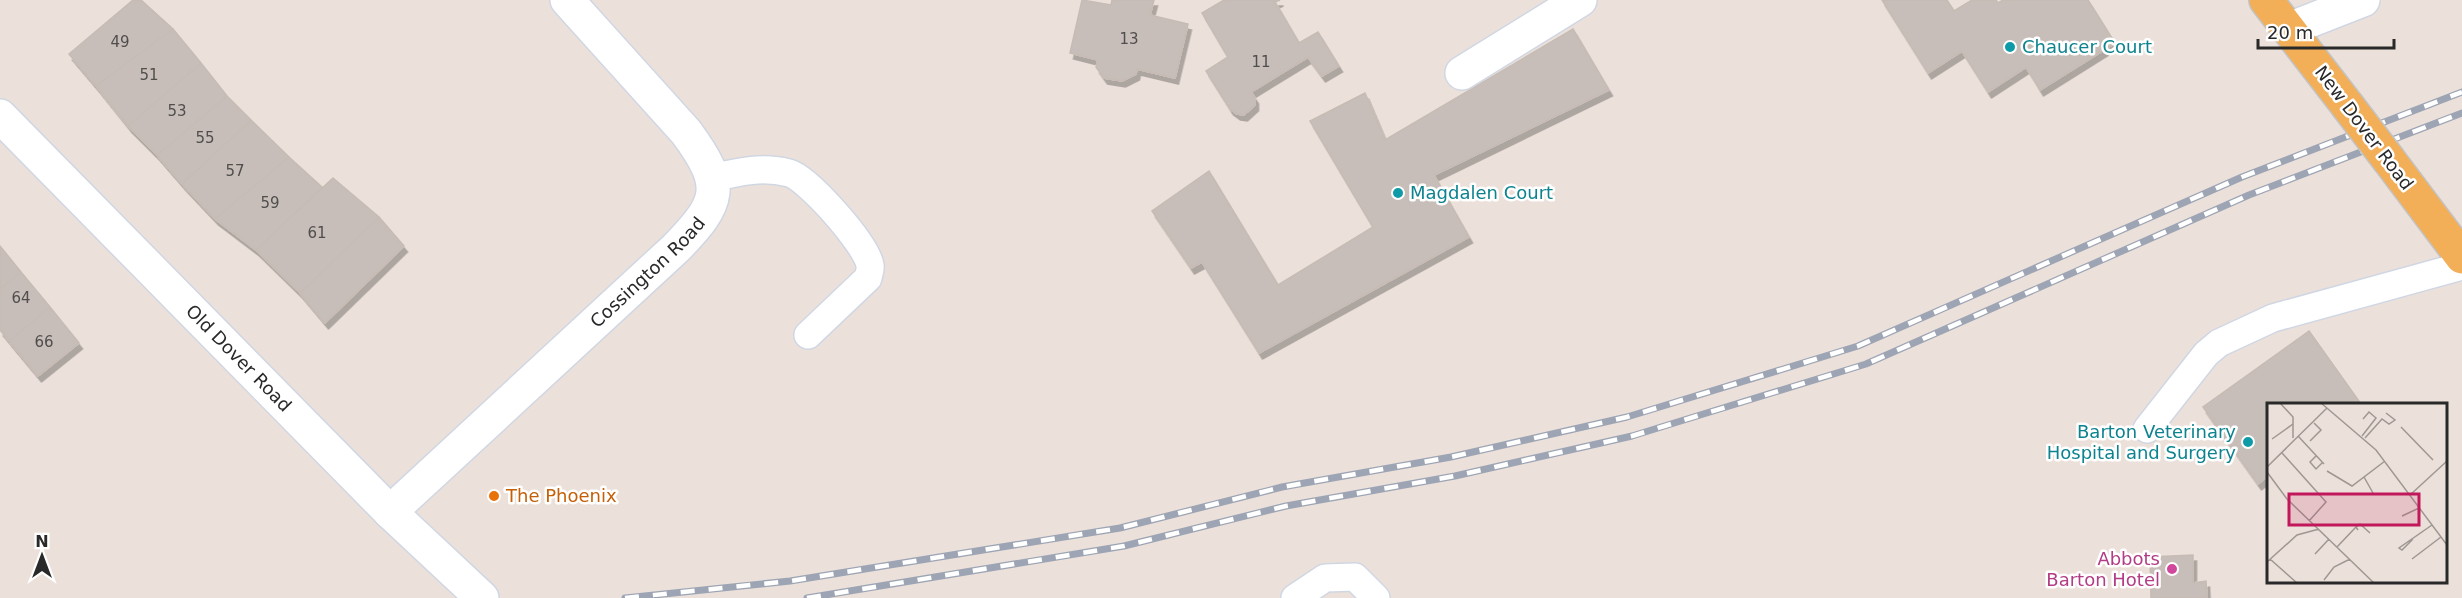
<svg xmlns="http://www.w3.org/2000/svg" width="2462" height="598" font-family="'DejaVu Sans',sans-serif">
	<style>
		.building { fill: #c7beba; stroke: #c7bcb4; stroke-width: 1.5; filter: url(#shadow) }
		.lines { fill: none; stroke-linecap: round; stroke-linejoin: round }
		.service-casing { stroke: #d0d7e3; stroke-width: 30 }
		.minor-casing { stroke: #d0d7e3; stroke-width: 36 }
		.tertiary-casing { stroke: #d0d7e3; stroke-width: 36 }
		.primary-casing { stroke: #c3c3c3; stroke-width: 36 }
		.service { stroke: #fff; stroke-width: 27 }
		.minor { stroke: #fff; stroke-width: 33 }
		.tertiary { stroke: #fff; stroke-width: 33 }
		.primary { stroke: #f3ae58; stroke-width: 33 }
		.rail-casing { stroke: #9da5b4; stroke-width: 7 }
		.rail { stroke: #fff; stroke-width: 4.5; stroke-dasharray: 14; stroke-linecap: butt }
		.primary-bridge-casing { stroke: #c3c3c3; stroke-width: 36; stroke-linecap: butt }
		.primary-bridge { stroke: #f3ae58; stroke-width: 33 }
		.culture-dot { fill: #0f9aa8; stroke: #fff; stroke-width: 2 }
		.food-dot { fill: #e8710a; stroke: #fff; stroke-width: 2 }
		.hotel-dot { fill: #d1479c; stroke: #fff; stroke-width: 2 }
		.labels { text-anchor: middle; stroke-width: 5; stroke-linejoin: round; paint-order: stroke }
		.number-label { font-size: 15px; fill: #504e4d }
		.culture-label { font-size: 18px; fill: #0d838f; stroke: #fff; text-anchor: start }
		.street-label { font-size: 18px; fill: #292929; stroke: #fff }
		.food-label { font-size: 18px; fill: #c56008; stroke: #fff; text-anchor: start }
		.hotel-label { font-size: 18px; fill: #b23c85; stroke: #fff; text-anchor: end }
		.inset-road { fill: none; stroke: #9e9793; stroke-width: 1.5 }
		.view { fill: #c2185b; fill-opacity: 0.15; stroke: #c2185b; stroke-width: 3 }
		.inset-edge { fill: none; stroke: #292929; stroke-width: 3 }
	</style>
	<defs>
		<filter id="shadow"><feDropShadow dx="3.5" dy="6" stdDeviation="0" flood-color="#0004"/></filter>
	</defs>
	<rect width="100%" height="100%" fill="#ece1da"/>
	<!-- building -->
	<path class="building" d="M133,0h8l32,29 -77,57 -27,-32z
		M1082,0l29,5 1,-5h42l-4,15 38,9 -13,54 -38,-9 -1,5 -14,7 -18,-3 -8,-11 2,-7 -28,-7z
		M1224,0h56l-5,2 24,41 19,-11 21,34 -17,10 -14,-19 -57,35 4,6v7l-11,10 -7,-1 -7,-5 -24,-38 22,-14 -26,-44z
		M1882,0h65l7,11 18,-11h24l2,3 5,-3h85l27,43 -75,47 -14,-23 -38,25 -26,-41 -34,22z
		M173,29l28,34 -73,63 -32,-40z
		M1573,29l36,61 -175,85 35,62 -210,116 -57,-91 -11,6 -39,-57 57,-40 69,114 95,-58 -63,-106 55,-28 20,47z
		M201,63l26,33 -70,59 -29,-29z
		M227,96l24,24 -69,64 -25,-29z
		M251,120l38,37 -74,62 -33,-35z
		M289,157l33,30 -66,63 -41,-31z
		M333,178l46,39 -79,76 -44,-43z
		M379,217l25,29 -79,77 -25,-30z
		M0,246l21,26 -21,17z
		M21,272l29,35 -41,34 -9,-11v-41z
		M50,307l29,36 -41,33 -29,-35z
		M2309,331l52,73h-93v72l-10,8 -55,-77z
		M2193,555v28l13,-2 1,17h-56l-1,-41z"/>
	<g class="lines">
		<!-- service casing -->
		<g class="service-casing">
			<path id="service" d="M712,178c26,-6 50,-12 77,-5 19,5 77,71 81,92 1,4 -1,8 -2,13l-60,57
				M2147,429l59,-75 13,-11 54,-25 189,-52
				M1295,598l30,-20 30,-1 21,21"/>
		</g>
		<!-- minor casing -->
		<g class="minor-casing">
			<g id="minor">
				<path d="M2289,29l74,-29"/>
				<path d="M1462,73l118,-73"/>
				<path id="s1" d="M390,512l286,-264c45,-46 50,-62 10,-116l-119,-132"/>
			</g>
		</g>
		<!-- tertiary casing -->
		<g class="tertiary-casing">
			<g id="tertiary">
				<path id="s2" d="M0,116l390,396 92,86"/>
			</g>
		</g>
		<!-- primary casing -->
		<g class="primary-casing">
			<path id="primary" d="M2266,0l81,105
				M2389,160l73,97"/>
		</g>
		<!-- service -->
		<use href="#service" class="service"/>
		<!-- minor -->
		<use href="#minor" class="minor"/>
		<!-- tertiary -->
		<use href="#tertiary" class="tertiary"/>
		<!-- primary -->
		<use href="#primary" class="primary"/>
		<!-- rail casing -->
		<g class="rail-casing">
			<path id="rail" d="M625,598l165,-17 330,-53 162,-41 169,-30 176,-40 231,-71 384,-169 220,-85
				M807,598l317,-52 162,-40 169,-30 177,-40 234,-72 383,-169 213,-82"/>
		</g>
		<!-- rail -->
		<use href="#rail" class="rail"/>
		<!-- primary-bridge casing -->
		<g class="primary-bridge-casing">
			<path id="primary-bridge" d="M2347,105l42,55"/>
		</g>
		<!-- primary-bridge -->
		<use href="#primary-bridge" class="primary-bridge"/>
	</g>
	<!-- markers -->
	<g class="culture-dot">
		<circle cx="2010" cy="47" r="6"/>
		<circle cx="1398" cy="193" r="6"/>
		<circle cx="2248" cy="442" r="6"/>
	</g>
	<circle class="food-dot" cx="494" cy="496" r="6"/>
	<circle class="hotel-dot" cx="2172" cy="569" r="6"/>
	<g class="labels">
		<!-- number labels -->
		<g class="number-label">
			<text x="1129" y="44">13</text>
			<text x="120" y="47">49</text>
			<text x="1261" y="67">11</text>
			<text x="149" y="80">51</text>
			<text x="177" y="116">53</text>
			<text x="205" y="143">55</text>
			<text x="235" y="176">57</text>
			<text x="270" y="208">59</text>
			<text x="317" y="238">61</text>
			<text x="21" y="303">64</text>
			<text x="44" y="347">66</text>
		</g>
		<!-- culture labels -->
		<g class="culture-label">
			<text x="2022" y="53">Chaucer Court</text>
			<text x="1410" y="199">Magdalen Court</text>
			<text x="2236" y="438" text-anchor="end">Barton Veterinary<tspan x="2236" dy="21">Hospital and Surgery</tspan></text>
		</g>
		<!-- street labels -->
		<g class="street-label">
			<text transform="translate(2364 128) rotate(53)" y="6">New Dover Road</text>
			<text dy="6" stroke="none"><textPath href="#s1" startOffset="352">Cossington Road</textPath></text>
			<text dy="6" stroke="none"><textPath href="#s2" startOffset="340">Old Dover Road</textPath></text>
		</g>
		<!-- food labels -->
		<g class="food-label">
			<text x="506" y="502">The Phoenix</text>
		</g>
		<!-- hotel labels -->
		<g class="hotel-label">
			<text x="2160" y="565">Abbots<tspan x="2160" dy="21">Barton Hotel</tspan></text>
		</g>
	</g>
	<!-- overview -->
	<g transform="translate(2267 403)">
		<rect width="180" height="180" fill="#ece1da"/>
		<path class="inset-road" d="M13,0l13,14v21M54,0l55,47 71,95M134,24l32,33M31,33l26,28M95,33l14,-18 -7,-6 -6,7M98,35l17,-19 7,5 6,-4 -9,-7M5,36l21,-15M43,38l11,-11 -7,-7M15,50l44,49 -17,19M49,53l-6,6 6,7 6,-6M0,64l60,-59M60,68l25,15 33,-25M0,69l20,27 87,84M97,74l9,16M143,92l37,-34M135,113l17,-8M89,124l4,-3 10,9M146,136l-11,11 -3,-2 33,-23M70,144l19,-20 2,3M48,151l14,-15M3,156l27,24M145,156l29,-22M0,159l30,-27 22,-6M57,177l10,-13 16,-8"/>
		<path class="view" d="M22,91h130v31h-130z"/>
		<rect width="180" height="180" class="inset-edge"/>
	</g>
	<!-- north arrow -->
	<g transform="translate(42 556)" stroke="#ffffff" stroke-width="4.5" paint-order="stroke">
	<path d="M0-4.5L10 22L0 15L-10 22Z" fill="#292929"/>
	<text y="-9" font-size="16" font-weight="bold" text-anchor="middle" fill="#292929">N</text>
	</g>
	<!-- scale -->
	<path d="M2258 39v9h136v-9" fill="none" stroke="#292929" stroke-width="3"/>
	<text x="2267" y="39" font-size="18" fill="#292929" stroke="#ffffff" stroke-width="4.5" paint-order="stroke">20 m</text>
</svg>
